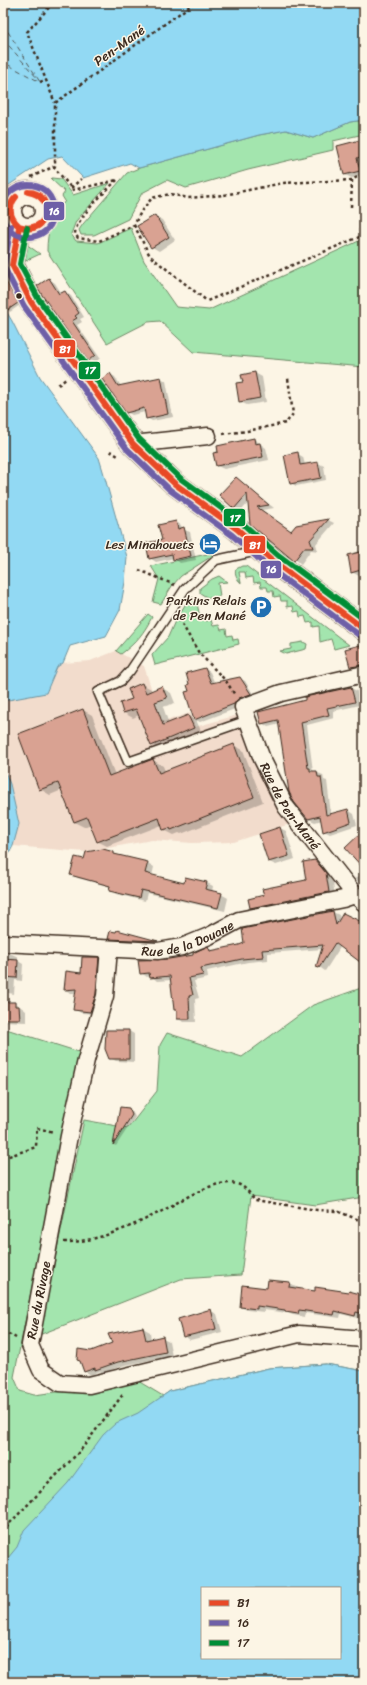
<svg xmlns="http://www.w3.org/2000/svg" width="367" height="1685" font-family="Sriracha,sans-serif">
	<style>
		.built { fill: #f2dccc }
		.green { fill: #a3e5ae; stroke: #6f8866; fill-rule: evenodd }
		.water { fill: #92d9f3; stroke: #6f939e; fill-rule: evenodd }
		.shadow { fill: #0003 }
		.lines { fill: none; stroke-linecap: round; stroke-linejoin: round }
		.ferry { stroke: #515653; stroke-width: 1; stroke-dasharray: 5 4; stroke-linecap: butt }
		.building { fill: #d9a292; stroke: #3b2a1e }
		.lane-casing { stroke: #3b2a1e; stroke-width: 11 }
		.street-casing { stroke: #3b2a1e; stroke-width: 19 }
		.secondary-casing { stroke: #3b2a1e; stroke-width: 25 }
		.path { stroke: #3b2a1e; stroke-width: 2.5; stroke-dasharray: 3 3; stroke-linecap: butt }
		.lane { stroke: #fcf5e5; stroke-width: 8 }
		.street { stroke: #fcf5e5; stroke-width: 16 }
		.secondary { stroke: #fcf5e5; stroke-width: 22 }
		.bus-1-casing { stroke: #fcf5e5; stroke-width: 9 }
		.bus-2-casing { stroke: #fcf5e5; stroke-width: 9 }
		.bus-3-casing { stroke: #fcf5e5; stroke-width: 9 }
		.bus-1 { stroke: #e84927; stroke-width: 6 }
		.bus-2 { stroke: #6e5fa7; stroke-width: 6 }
		.bus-3 { stroke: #008d36; stroke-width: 6 }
		.bus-dot { fill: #3b2a1e; stroke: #fcf5e5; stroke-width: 1.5 }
		.labels { text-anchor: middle; stroke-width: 3; stroke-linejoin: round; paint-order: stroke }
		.street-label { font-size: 13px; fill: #3b2a1e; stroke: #fcf5e5 }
		.poi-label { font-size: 13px; fill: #3b2a1e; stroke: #fcf5e5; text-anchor: end }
		.line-badge { stroke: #fcf5e5; stroke-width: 1.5 }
		.badge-label { font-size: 11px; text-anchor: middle; font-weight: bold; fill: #fff }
	</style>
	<rect width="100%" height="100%" fill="#fcf5e5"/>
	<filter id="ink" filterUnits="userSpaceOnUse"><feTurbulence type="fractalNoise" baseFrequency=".025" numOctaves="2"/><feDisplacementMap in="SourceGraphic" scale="8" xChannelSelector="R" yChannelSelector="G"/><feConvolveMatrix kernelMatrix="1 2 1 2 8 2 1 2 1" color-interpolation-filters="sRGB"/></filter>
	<g filter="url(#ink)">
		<!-- built -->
		<path class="built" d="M116,651l28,15 18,56 28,-9 5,14 46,-13 52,109 -59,19 -42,1 -40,-3 -66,12 -73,-6 6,-22 -9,-40 -7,-17v-66l43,-8 11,-26 6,-4 27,-2z"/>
		<!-- green -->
		<path class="green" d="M364,120v14l-31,7v9l-85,20 -62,18 -19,-8 -25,13 -14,26 -34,16h-13l-2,-5 4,-6 44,-51 12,-5 120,-33 27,-5 27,8 37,-16z
			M52,178l9,1 12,16 37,-12 -34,38 -5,13 5,7 22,2 33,-15 13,33 32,46 33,3 152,-70 3,-1v128l-171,-15 -33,-31 -12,1 -41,21 -60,-92c0,-21 5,-34 18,-50l-3,-5 3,-4 -14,-13z
			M26,244l14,10 -19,9z
			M212,553v3l-31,20 -9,10 -11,18 -8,-2 6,-23 -8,-13z
			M242,566h4l103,79 -15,4 -3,-10 -11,3 -1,-16 -6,1v-5l-6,1 -2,-7 -5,1 -1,-6 -5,1 -1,-6 -6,1v-6h-6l-1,-5 -6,1 -1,-6h-5l-1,-4h-6l-1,-5 -6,1 -1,-6 -7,1 -1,-6h-6l2,11c-4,-4 -7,-8 -5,-14z
			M219,576l8,6 -9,1 2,13 -12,2 -8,-5v-5l12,-9z
			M190,597l6,2 4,18 5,-1 1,5 5,-1 2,6 6,-1 2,5 5,-1 1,7 5,-1 1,5 5,-1 1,5 -84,21 -3,-10 16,-18 7,-16z
			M148,614l4,3c-8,16 -16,26 -31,37l-5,-3z
			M303,642l4,2 -1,5 -20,5 -6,-3 11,-2v-5z
			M364,987v210l-49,8 -64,-9 -10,79 -60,4 -142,56 45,-215 44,8 29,-37 3,-46 7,-12 75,24 71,-52z
			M3,1028l76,24 -65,325 6,14 14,4 104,-14 25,15 7,-5 99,-23 57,-4 38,7v311h-361zM202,1588h138v70h-138z"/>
		<!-- water -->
		<path class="water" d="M3,3h361v117l-14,2 -37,16 -27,-8 -27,5 -120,33 -9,-5 -47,15 -21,-22 -14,3 -45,30z
			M3,306l9,15 28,56 59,81 4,13 24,86 -2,25 -5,28 -14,26 -36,10 -7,17 -6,4 -11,26 -43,8z
			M3,767l7,17 9,40 -6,22 -10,19z
			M326,1364l38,7v311h-361v-118l14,-17 7,-17 44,-47 35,-48 13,-12 22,-10 32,-22 99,-23zM202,1588h138v70h-138z"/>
		<!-- shadow -->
		<path class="shadow" d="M364,140v21h-1l1,14 -12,3 -7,-3z
			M155,216l7,4 13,20 -16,11 -7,-4z
			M3,275l17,30 -10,7 -7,-7z
			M49,279l6,4 7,11 3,-2 6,4 13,21 -4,2 2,3 -5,3 23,33 -5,5 -6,-3z
			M255,373l7,4 4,25 -19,3 -7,-3 4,-19 -2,-7z
			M110,374l5,3 6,9 40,-8 5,3 7,36 -21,4 -5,-3 -2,-6 -13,3 -5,-3z
			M254,439l12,9 3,12 -45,9 -7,-3z
			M298,454l5,3 2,8 13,-2 6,3 2,14 -30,6 -5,-3z
			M236,478l38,30 -12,2 30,22 5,-6 31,-6 6,3 -18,21 2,7 -7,-1 -10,14 -50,-41 -2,-21 -8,9 -7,-3z
			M176,522l5,3 1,4 8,3 6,28 -16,3 -6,-5 -18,4 -6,-4z
			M364,552v36l-5,-12 -7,-4z
			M364,645v25l-6,1 -7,-4z
			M205,669l5,3 5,12 24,-6 6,3 10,16 -15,10 -40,15 -4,-2 6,13 -42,17 -9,-5 -12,-30 -6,3 -9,-5 18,-29 9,5 1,3 10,-4 9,5 4,10 -12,4 6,17 19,-8 7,4 -8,-27 3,-1z
			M351,688l6,3 3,14 -27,6 1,7 -27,7 6,46 10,4 1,5 3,1 4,33 17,-4 6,4 3,11 -27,9 -6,-3 -2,-11 -7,2 -7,-3 -28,-95 -12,3 -6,-4z
			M83,710l9,5 23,60 38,-15 10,6 2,5 68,-26 10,5 20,52 -82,32 -2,-1 -5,2 -10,-5 -2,-5 -55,21 -10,-5 -6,-17 -7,3 -10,-5 -12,-32 -12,5 -10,-6z
			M280,828l6,3 9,28 -19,6 -7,-3z
			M113,853l6,3 29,7 6,4 -2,9 33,8 1,-6 21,5 6,3 -1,6 9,2 7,4 -3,13 -78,-18 -2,8 -29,-7 -6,-4 1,-3 -33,-9 -7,-4 14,-13z
			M315,861l6,3 11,13 3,18 -78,16 -7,-3 15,-12 42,-15z
			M364,874v14l-9,-10z
			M333,912l6,3 1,5 24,4v39l-23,-17 -16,25 -7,-5 5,-17 -55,4v7l-20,2 -41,9 1,7 -14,3 5,17 -4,1 1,23h-12l-6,-3v-7l-3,-2 -4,-30 -14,1 -6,-5 -4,1 -6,-4 28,-13 26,-5 13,-7 7,3 24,-5z
			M117,932l40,10 -45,-2 -3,-2z
			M3,953l9,1 6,3v4l5,3 -1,17 -7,-1 -1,14 -11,-2z
			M98,958l7,4 -8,52 -16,-1 -6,-4 1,-16h-5l-6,-3z
			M3,1003h12l6,4 5,4v11l-23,-1z
			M107,1031h22l5,3v28l-18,-1 -6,-3z
			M120,1108l12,3 3,6 -19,29 -2,-1z
			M289,1283l7,3v3l68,7v19h-1l-1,4 -21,-5 -1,4 -35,-5 -1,4 -11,-2 -5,-2 -24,-3v2l-17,-2 -6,-3 27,-18z
			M211,1311l6,3 5,18 -32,8 -6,-4z
			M143,1328l7,4 1,8 12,-2 6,3 3,15 -47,9 -23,8 -2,-2 -9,4 -7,-4 -3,-9 -3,-2 13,-8 23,-8z"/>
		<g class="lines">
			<!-- ferry -->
			<path class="ferry" d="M3,24l37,58 -37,-20
				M3,39l35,40"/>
		</g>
		<!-- building -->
		<path class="building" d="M364,139v17l-7,2 3,13 -16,4 -7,-29z
			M155,215l14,22 -18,11 -14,-22z
			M3,276l15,27 -15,10z
			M49,278l10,16 6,-3 14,22 -4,3 2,2 -5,3 23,34 -7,6 -46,-66 -5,-9z
			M255,372l5,26 -21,4 -3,-19 7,-1 -2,-7z
			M110,373l8,13 43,-9 7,37 -22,5 -2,-11 -18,5 -24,-34z
			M254,438l1,6 5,-1 3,14 -47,9 -3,-13 5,-1 -1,-6z
			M298,452l2,13 18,-3 3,16 -31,6 -6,-29z
			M236,477l33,28 -12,2 34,24 5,-6 33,-6 -19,21 3,8h-9l-10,13 -44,-37 -3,-30 -13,15 -15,-14z
			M176,521l2,8 6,-2 7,29 -18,4 -1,-6 -23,5 -3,-16 16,-3 -4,-15z
			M364,551v18l-13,4 -3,-18z
			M364,644v21l-14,2 -5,-18z
			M205,668l6,15 29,-6 11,17 -12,4 -5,6 -40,16 -9,-28 4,-1 -2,-6 2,-1 -3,-11z
			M142,683l4,10 16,-7 5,12 -12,4 8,23 25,-10 6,13 -43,18 -15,-37 -13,4 -3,-10 12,-4 -4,-10z
			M351,687l4,15 -28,6 2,7 -28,7 7,46h2v3h7l1,6h3l5,38 22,-6 3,13 -28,10 -3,-16 -12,3 -14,-17 -5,-10 -11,-72 -17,4 -3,-12 47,-12v-3z
			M83,709l26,67 44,-17 6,14 75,-29 20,53 -83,33 -1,-2 -7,2 -4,-12 -62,24 -10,-25 -13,5 -16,-39 -19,7 -21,-56z
			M280,827l9,29 -21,6 -9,-28z
			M364,830v39l-19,-21z
			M103,849l11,3v2l34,8 -3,11 39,10 1,-6 22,5 -2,7 17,4 -4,15 -77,-18 -2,8 -30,-7 1,-5 -40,-11 5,-18 9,2 2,-7z
			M315,860l11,13 3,19 -79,16 -2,-9 16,-4 -2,-6 44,-9 -3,-18z
			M333,911l3,14 7,-12 21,10v42l-29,-22 -16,25 -3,-1 7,-22 -61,5 1,7 -21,2 -41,9 2,7 -14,3 4,17 -4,1 1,23h-13v-9h-3l-4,-34 -20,2 -1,-5 -9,1 -2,-14 31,-1 24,-4v-2l15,-7 2,5 29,-6 5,-2 -2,-14z
			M117,930l41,11 -50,-2 2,-8 6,1z
			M82,957h17l-3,37 -6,18 -17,-2 3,-21 -12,1 2,-19 15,2z
			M3,959l15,1 -1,18 -14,-1z
			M3,1002h12v4h4l1,13h-17z
			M106,1030h23v29h-20l-4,-10z
			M120,1107l9,1 3,7 -19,30z
			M268,1280l22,2 -1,5 26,4v-4l34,5v-1l15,4v19l-8,-2 -1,4 -20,-5 -1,4 -35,-5 -1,4 -13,-2v-2l-28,-4v3l-17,-2 2,-22 25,3z
			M211,1309l5,20 -33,8 -5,-18z
			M143,1327l3,13 17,-4 3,16 -48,10 -23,8v-2l-11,4 -4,-11 -3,-1 1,-11 13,2 21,-8 -4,-9z"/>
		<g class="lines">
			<!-- lane casing -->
			<g class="lane-casing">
				<path id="lane" d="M248,720l-120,42 -30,-70 23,-11 9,-10 55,-82 31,-29 42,-9"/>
			</g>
			<!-- street casing -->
			<g class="street-casing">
				<g id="street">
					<path d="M133,444l75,-8"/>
					<path id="s1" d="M364,674l-83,19 -38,14 19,52 24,48 69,88 9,8"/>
					<path id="s2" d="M3,943l155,8 24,-4 27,-11 30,-16 104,-21 12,-4"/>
					<path d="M109,949l-4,47 -19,64 -17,76 -39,209 11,25 19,13 29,2 210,-51 65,5"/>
				</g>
			</g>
			<!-- secondary casing -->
			<g class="secondary-casing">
				<path id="secondary" d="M10 211a18 18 0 1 1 36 0a18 18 0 1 1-36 0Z
					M19,227l-7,38 19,37 102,142 42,40 62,45 36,32 91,68"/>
			</g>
			<!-- path -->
			<path class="path" d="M53,3l-26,29 28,71
				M40,82l6,-2
				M53,166l20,24 44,-10
				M31,177l24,-11v-63l139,-100
				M117,180c-11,11 -42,39 -42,54l3,4 21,3 35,-16 8,-15 10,-12 18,-4 18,4 36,-3 59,-12 69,-3 12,-7
				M71,188l10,-9
				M351,207l1,-27
				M134,225l16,31 57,45 157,-66
				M360,229v6
				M58,385l8,-6
				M223,434l24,-3 39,-8 7,-9 -5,-36
				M110,451l8,5
				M139,570l36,15
				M179,619l20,34 27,28 9,14
				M3,1158l33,-11 1,-19 17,4
				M64,1242c31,1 69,-16 96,-30 20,-10 53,-34 77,-28 8,2 13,10 18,16l62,10 20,1 27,11
				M3,1331l13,7
				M3,1533l6,-9 71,-73 44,-58"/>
			<!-- lane -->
			<use href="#lane" class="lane"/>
			<!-- street -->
			<use href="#street" class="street"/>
			<!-- secondary -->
			<use href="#secondary" class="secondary"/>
			<!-- bus-1 casing -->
			<g class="bus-1-casing">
				<path id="bus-1" d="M16,197c-8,10 -7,20 3,29
					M16,197c-10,9 -7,22 3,29
					M19,226c30,10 38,-30 9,-34
					M19,226c30,14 38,-34 9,-34
					M19,227l-7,38 19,37 102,142 42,40 62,45 36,32 91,68"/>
			</g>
			<!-- bus-2 casing -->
			<g class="bus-2-casing">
				<path id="bus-2" d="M3,203c11,-28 51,-22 51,8 0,30 -40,36 -51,8
					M11,226l-7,41 20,39 103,143 43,41 62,45 36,32 91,68"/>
			</g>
			<!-- bus-3 casing -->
			<g class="bus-3-casing">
				<path id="bus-3" d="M27,228l-7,36 18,34 101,141 41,39 62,45 36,32 86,64"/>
			</g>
			<!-- bus-1 -->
			<use href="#bus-1" class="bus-1"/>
			<!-- bus-2 -->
			<use href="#bus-2" class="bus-2"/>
			<!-- bus-3 -->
			<use href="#bus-3" class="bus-3"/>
		</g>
	</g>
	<!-- icons -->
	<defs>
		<g id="hotel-disc" transform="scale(1.15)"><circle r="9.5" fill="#1f6fb2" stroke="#fcf5e5"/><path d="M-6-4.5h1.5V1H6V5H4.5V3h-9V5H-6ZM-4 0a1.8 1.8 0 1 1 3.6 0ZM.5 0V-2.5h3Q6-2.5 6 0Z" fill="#fff"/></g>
		<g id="parking-disc" transform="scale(1.15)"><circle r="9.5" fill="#1f6fb2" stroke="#fcf5e5"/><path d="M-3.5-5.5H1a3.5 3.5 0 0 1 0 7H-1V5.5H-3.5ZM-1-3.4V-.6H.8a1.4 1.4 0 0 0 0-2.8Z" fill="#fff"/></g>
	</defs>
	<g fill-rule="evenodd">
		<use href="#hotel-disc" x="210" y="544"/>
		<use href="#parking-disc" x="261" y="607"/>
	</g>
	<!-- markers -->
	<circle class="bus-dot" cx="19" cy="296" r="3.5"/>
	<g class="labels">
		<!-- street labels -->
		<g class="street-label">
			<text transform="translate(119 45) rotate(-36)" y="5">Pen-Mané</text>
			<text dy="5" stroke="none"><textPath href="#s1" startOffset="236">Rue de Pen-Mané</textPath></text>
			<text dy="5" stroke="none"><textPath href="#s2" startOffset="187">Rue de la Douane</textPath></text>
			<text transform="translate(38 1300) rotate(-79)" y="5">Rue du Rivage</text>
		</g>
		<!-- poi labels -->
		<g class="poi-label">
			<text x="194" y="549">Les Minahouets</text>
			<text x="246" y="605">Parkins Relais<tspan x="246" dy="15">de Pen Mané</tspan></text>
		</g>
	</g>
	<g class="line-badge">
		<rect x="43" y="201" width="22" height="20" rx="4" fill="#6e5fa7"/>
		<rect x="53" y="339" width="23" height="19" rx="4" fill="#e84927"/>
		<rect x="78" y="361" width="23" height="19" rx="4" fill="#008d36"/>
		<rect x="223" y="508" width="23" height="19" rx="4" fill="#008d36"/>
		<rect x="243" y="535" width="23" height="19" rx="4" fill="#e84927"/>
		<rect x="260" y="560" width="22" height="19" rx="4" fill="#6e5fa7"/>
	</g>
	<g class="badge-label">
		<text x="54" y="215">16</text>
		<text x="65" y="353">B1</text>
		<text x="90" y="374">17</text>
		<text x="235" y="522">17</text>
		<text x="255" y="549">B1</text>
		<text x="271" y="573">16</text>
	</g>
	<!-- margin -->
	<rect width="367" height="1685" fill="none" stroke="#fcf5e5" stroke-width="16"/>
	<rect x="8" y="8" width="351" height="1669" fill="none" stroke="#3b2a1e" stroke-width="1.5" filter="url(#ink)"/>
	<!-- legend -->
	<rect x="201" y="1587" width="140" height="72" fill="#fcf5e5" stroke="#afa495"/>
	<rect x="209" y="1600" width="20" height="6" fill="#e84927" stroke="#afa495"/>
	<text x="237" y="1607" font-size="12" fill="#3b2a1e">B1</text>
	<rect x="209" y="1620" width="20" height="6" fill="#6e5fa7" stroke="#afa495"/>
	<text x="237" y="1627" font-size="12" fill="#3b2a1e">16</text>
	<rect x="209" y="1640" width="20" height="6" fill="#008d36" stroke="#afa495"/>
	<text x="237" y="1647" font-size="12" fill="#3b2a1e">17</text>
</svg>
